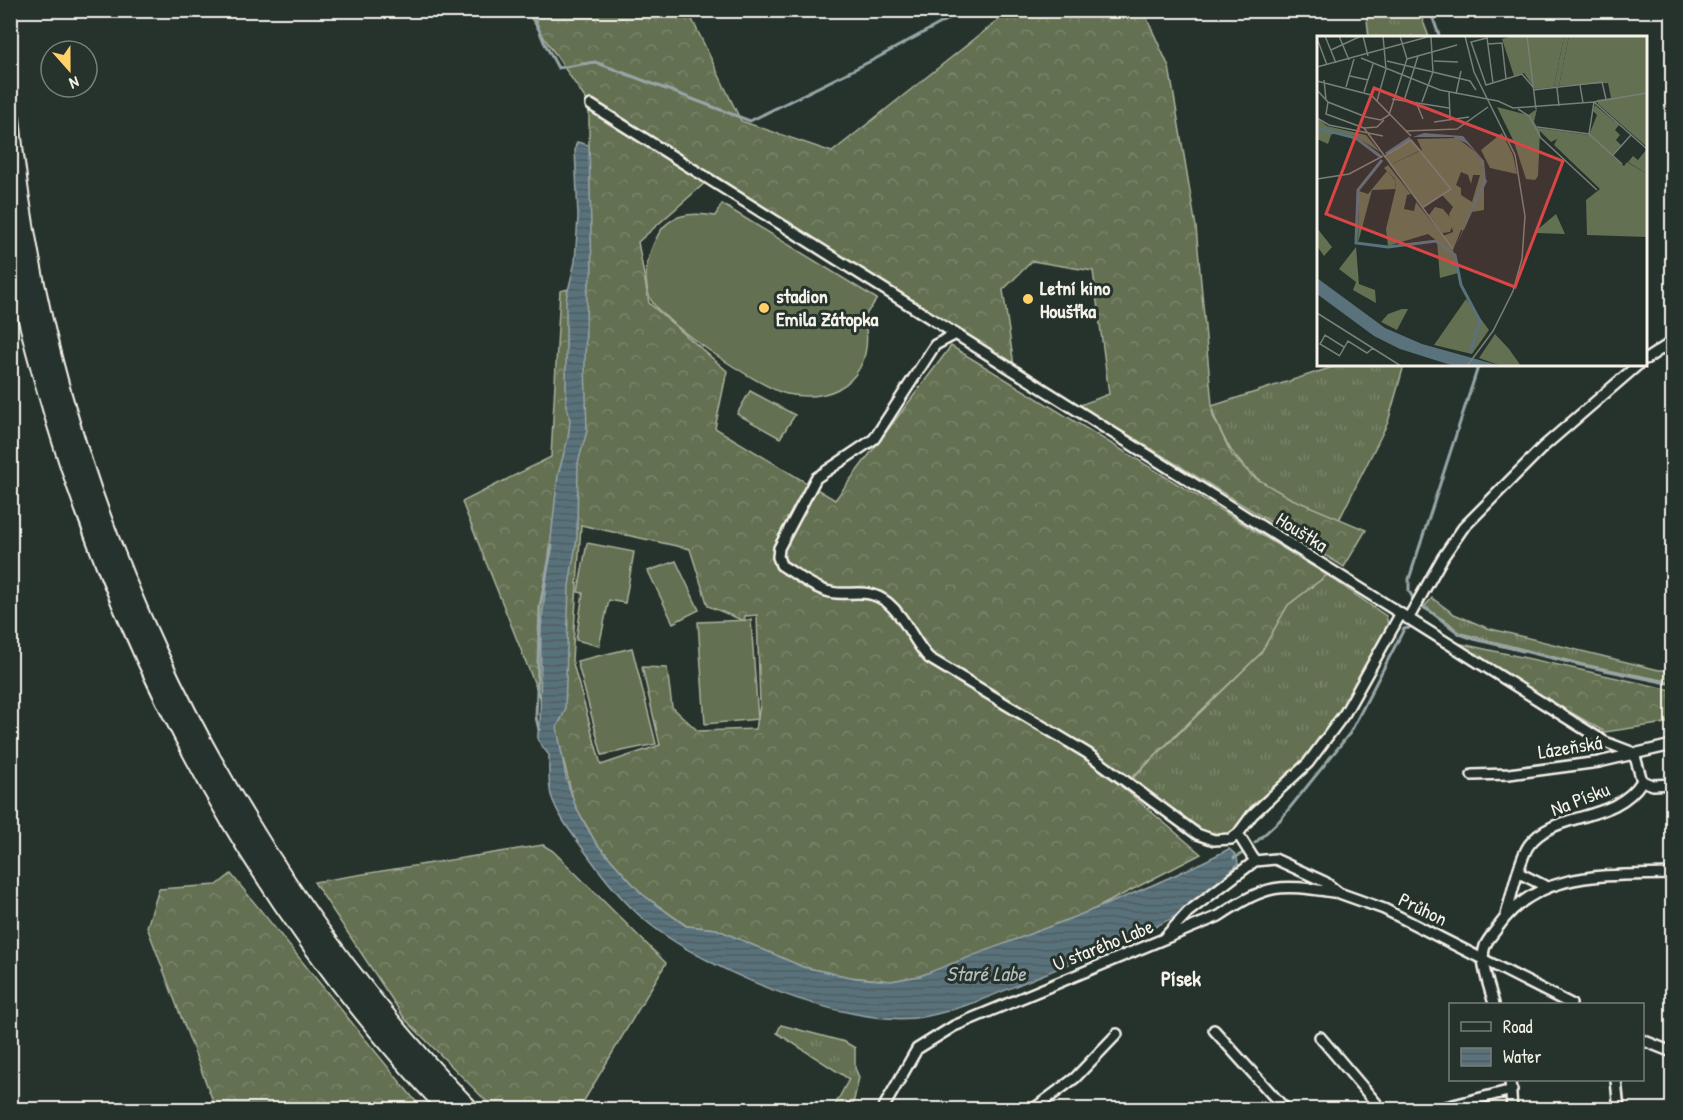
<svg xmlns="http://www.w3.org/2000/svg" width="1683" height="1120" font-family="'Patrick Hand',sans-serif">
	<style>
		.grass { fill: url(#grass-tufts); stroke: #acb09c; stroke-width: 1.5 }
		.forest { fill: url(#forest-crowns); stroke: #acb09c; stroke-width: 1.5; fill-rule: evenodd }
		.garden { fill: #637051; stroke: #acb09c; stroke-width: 1.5 }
		.water { fill: url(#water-rules); stroke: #97a5a7; stroke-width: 1.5 }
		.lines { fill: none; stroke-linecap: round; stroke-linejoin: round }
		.stream { stroke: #97a5a7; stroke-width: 3 }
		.minor-casing { stroke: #f4f1e8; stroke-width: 14 }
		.motorway-casing { stroke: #f4f1e8; stroke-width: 22 }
		.minor { stroke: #26332d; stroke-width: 9 }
		.motorway { stroke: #26332d; stroke-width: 18 }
		.poi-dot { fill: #ffd166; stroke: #26332d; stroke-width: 2 }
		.labels { text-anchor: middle; stroke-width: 6; stroke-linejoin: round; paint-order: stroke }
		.poi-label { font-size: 20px; font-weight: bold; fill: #f4f1e8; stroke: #26332d; text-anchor: start }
		.street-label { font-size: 20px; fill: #f4f1e8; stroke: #26332d }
		.water-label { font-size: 21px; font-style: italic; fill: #b6bebd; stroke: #26332d }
		.neighbourhood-label { font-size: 21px; font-weight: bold; fill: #f4f1e8; stroke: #26332d }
		.inset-river { fill: none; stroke: #59727c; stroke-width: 3 }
		.inset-road { fill: none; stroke: #787f78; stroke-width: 1.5 }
		.view { fill: #da4645; fill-opacity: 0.15; stroke: #da4645; stroke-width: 3 }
		.inset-edge { fill: none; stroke: #f4f1e8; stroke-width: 3 }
	</style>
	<defs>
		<pattern id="grass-tufts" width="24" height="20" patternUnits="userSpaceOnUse" patternTransform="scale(1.5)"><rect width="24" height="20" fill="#637051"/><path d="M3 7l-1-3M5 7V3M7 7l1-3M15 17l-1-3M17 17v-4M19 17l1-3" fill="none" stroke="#7a856a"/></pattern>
		<pattern id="forest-crowns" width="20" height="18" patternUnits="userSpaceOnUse" patternTransform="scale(1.5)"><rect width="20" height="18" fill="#637051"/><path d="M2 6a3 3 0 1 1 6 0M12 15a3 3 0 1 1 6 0" fill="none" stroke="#7a856a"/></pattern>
		<pattern id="water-rules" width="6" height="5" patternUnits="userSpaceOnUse" patternTransform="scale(1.5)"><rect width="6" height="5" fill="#59727c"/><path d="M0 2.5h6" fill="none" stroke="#505b5e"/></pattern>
	</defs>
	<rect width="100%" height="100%" fill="#26332d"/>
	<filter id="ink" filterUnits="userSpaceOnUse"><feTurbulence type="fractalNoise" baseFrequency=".0167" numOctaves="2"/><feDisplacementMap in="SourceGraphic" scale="12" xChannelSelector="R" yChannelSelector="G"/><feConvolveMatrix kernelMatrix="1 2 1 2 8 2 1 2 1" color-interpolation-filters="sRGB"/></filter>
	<g filter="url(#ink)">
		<!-- grass -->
		<path class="grass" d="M1366,11h53l10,26h-60z
			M1339,365h65l-16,57 -49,98c-48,-21 -92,-35 -116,-84 -5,-11 -10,-19 -11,-30z
			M1327,575l59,41 2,8 -21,42 -41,66 -34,41 -42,34 -8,32 -50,-11 -59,-50 127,-124 28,-49z
			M1432,598l22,16 33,14 172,42h13v12l-90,-18 -122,-31 -12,-11 -25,-14z
			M781,1025l64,17 10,6v20l4,9 -7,32h-19l16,-30 -72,-46z"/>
		<!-- forest -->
		<path class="forest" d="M1143,10l26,57 5,29 22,131 17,189 19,39 20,21 38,22 76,32 -22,37 -215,-132 -54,-28 34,-13 -16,-123 -61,-10 -29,29 11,76 -308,-184 -68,60 11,61 78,68 -12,57 120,72 116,-154 376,229 -39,30 -28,49 -138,133 79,67 -118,61 -163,61 -29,5 -42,-4 -46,-10 -87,-38 -29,-3 -45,-32 -46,-51 -22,-40 -13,-53 -99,-248 89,-45 9,-166 29,-7v-180l-63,-93h162l53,110 91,31 178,-141zM581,525l109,24 18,57 36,15 1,-5 12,-1 3,90 -4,24 -58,2 -26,-24 -5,-39 -25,-1 18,78 -59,20 -29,-105z
			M1448,641l224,49v32l-67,10z
			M543,845l10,6 113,112 -87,146h-85l-89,-90 -91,-137z
			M231,874l191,235h-206l-69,-182 12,-38 58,-4z"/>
		<!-- garden -->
		<path class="garden" d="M722,204l155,95 -13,18c13,54 -23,88 -77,77 -25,-5 -128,-73 -137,-96 -8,-21 -3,-42 7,-61 12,-24 35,-25 58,-21z
			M750,391l45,24 -15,23 -43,-24z
			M587,543l47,9 -9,51 -16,-3 -10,46 -23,-6 7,-47 -5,-1z
			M676,561l23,49 -26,13 -25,-52z
			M751,620l7,99 -53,5 -7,-102z
			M632,648l24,96 -54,11 -25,-94z"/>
		<!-- water -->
		<path class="water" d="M577,142l12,3 3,126 -5,20 -2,72 2,68 -9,32 -1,75 -8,48 -4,125 -8,16 9,51 10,30 20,35 46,51 44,32 30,3 87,38 52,11 36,3 29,-5c104,-41 210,-76 309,-127l8,7 1,8c-14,12 -28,30 -43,40 -45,30 -98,48 -148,69 -40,16 -81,36 -124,44 -76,13 -227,-50 -284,-102 -23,-21 -40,-44 -58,-69 -11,-15 -24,-32 -30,-51 -3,-12 -2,-28 -2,-40 -8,-11 -15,-14 -9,-30l1,-97 17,-153 10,-37 2,-17 -4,-20v-102l9,-37 3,-45 -3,-69z"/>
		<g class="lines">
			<!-- stream -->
			<path class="stream" d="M531,10l13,32 14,26 37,-6 155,59 125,-62 90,-49
				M1430,10l10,28
				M1413,598l-4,-7v-12l70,-215
				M1422,605l38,29 14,5 107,26 91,19
				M539,730l-3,-13 4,-111 12,-60
				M1255,843l25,-23 70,-87 54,-104 5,-1
				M1234,858l11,-6"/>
			<!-- minor casing -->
			<g class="minor-casing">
				<path id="minor" d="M591,105l1014,637 29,11
					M956,334l-21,11 -61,94 -58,39 -37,70 -1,9 3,8c15,9 32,23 49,27 21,5 37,-6 58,11 18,15 25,38 41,55l158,95 110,81 17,6 17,-1 7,-5 14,-19 56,-52 37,-50 55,-98
					M1646,359l26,-17
					M1408,619l35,-62 20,-29 80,-81 96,-83
					M1634,753l8,28 11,4 19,-1
					M1472,775l37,-1 90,-12 73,-17
					M1238,834l17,27
					M1255,861l20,-2 50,23 14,11 45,16 187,95
					M1519,873l28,14
					M1506,915c5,-17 14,-58 23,-70 26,-35 86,-21 113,-64
					M1165,937l23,-25 67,-51
					M1494,1004c-4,-16 -15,-42 -9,-58 2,-6 9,-13 13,-19 40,-58 111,-51 174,-53
					M1214,1030l72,80
					M1320,1037l62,73
					M1642,1040l30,12
					M1510,1080l2,30
					M1616,1080l3,30
					M882,1110l35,-61 37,-23 265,-110c52,-34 59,-32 120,-23
					M1032,1110l43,-32 42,-44
					M1434,1110l78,-20"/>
			</g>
			<!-- motorway casing -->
			<g class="motorway-casing">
				<path id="motorway" d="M10,118c35,366 204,728 460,992
					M10,240c66,323 210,630 439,870"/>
			</g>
			<!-- minor -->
			<use href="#minor" class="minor"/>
			<!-- motorway -->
			<use href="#motorway" class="motorway"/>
		</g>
	</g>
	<!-- markers -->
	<g class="poi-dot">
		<circle cx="1028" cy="299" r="6"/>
		<circle cx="764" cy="308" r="6"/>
	</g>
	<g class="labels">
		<!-- poi labels -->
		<g class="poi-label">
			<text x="1040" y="295">Letní kino<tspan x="1040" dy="23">Houšťka</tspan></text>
			<text x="776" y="303">stadion<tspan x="776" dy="23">Emila Zátopka</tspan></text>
		</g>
		<!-- street labels -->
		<g class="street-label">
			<text transform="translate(1302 532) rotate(32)" y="7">Houštka</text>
			<text transform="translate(1570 747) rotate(-9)" y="7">Lázeňská</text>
			<text transform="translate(1580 799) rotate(-21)" y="7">Na Písku</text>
			<text transform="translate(1423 909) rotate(26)" y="7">Průhon</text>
			<text transform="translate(1103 945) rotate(-22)" y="7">U starého Labe</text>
		</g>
		<!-- water labels -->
		<g class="water-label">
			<text x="986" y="981">Staré Labe</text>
		</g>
		<!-- neighbourhood labels -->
		<g class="neighbourhood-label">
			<text x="1181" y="986">Písek</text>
		</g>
	</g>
	<!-- overview -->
	<g transform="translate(1317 36)">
		<rect width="330" height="330" fill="#26332d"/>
		<path d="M247,0h5l-10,50 -5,1zM0,92l39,10 22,15 3,4 -24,-17 -22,-7 -4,2 -3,9 -11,-5zM94,103l10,11 -31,15 -4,-8zM329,114h1v24l-19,-12 5,-6 5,4zM70,135l8,9 1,9 -24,1 -14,53 30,3 -30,-2 1,-53 9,3zM39,211l3,37 16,6 1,13 -23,-13 3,-8 -17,-13zM149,263l23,31 -17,24 -38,-9zM178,298l14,15 12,17h-20l-22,-8z" fill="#637051"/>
		<path d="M196,0h51l-10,51 -19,2 -11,-16 -10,3 -12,-37zM252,0h78v111l-49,-43 -1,-4 14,-2 -3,-15 -49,3zM278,69l24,20 -4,5 5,5 -4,5 5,5 -9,11 12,10 3,-4 20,12v63l-60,-2 -1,-35 14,-11 -46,-44 3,-6 -6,3 -11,-11 -2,45 -3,4 -9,-1 -12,-37 -17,-35 31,8 9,-6 -3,13 4,6 51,7 8,-20 -4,-4zM0,82l10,8 39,9 14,17 -25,-16 -38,-8zM185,97l11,22 4,19 -27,-6 -9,-18zM140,102l20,15 7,13v44l-12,2 -8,18h-3l-8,20 5,23 -18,5 -3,-37 -9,-7 -40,12 -2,-17 10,-41 -1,-9 -11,-11 4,-3 23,29 -4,1 -3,14 10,2 2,-9 27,34 10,-4 -4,-18 4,-7 -11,-12 -19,12 -33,-42 32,-15 -5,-11zM144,136l7,3 3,9 2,-9h7l-8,27 -11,-7v-7l-5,-3zM239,178l9,20 -28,-1v-3zM0,192l15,19 -8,9 -7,-10zM85,273h6l-11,21 -16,-8 7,-8z" fill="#637051" fill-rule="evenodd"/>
		<path d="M118,171l8,2 11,13 -4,10 -8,1 -13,-18z" fill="#637051"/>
		<path d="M107,97l39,3 21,25 2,20 -30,65 27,-65 1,-13 -7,-15 -11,-10 -13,-6h-40zM0,242l68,50 37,16 79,22h-47l-54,-17 -26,-13 -57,-42z" fill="#59727c"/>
		<path class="inset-river" d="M0,92l39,10 25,19M69,118l24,-16M65,124l-24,30 -2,53 32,4 48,-6 19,14 6,30 19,36 -10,32M158,167l11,-23"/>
		<path class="inset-road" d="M8,0l11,27M22,0l10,24M46,0l5,20M148,0l9,36 41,83 10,61 -3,43 -9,32 -20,40 -26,35M210,0l9,73M1,5l9,24M171,8l14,-1 4,36M14,14l30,-14M44,22l79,32 58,11 15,7 81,-6 53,47M90,23l50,-14M70,25l83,20 6,9M117,25l24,1M0,31l114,-31M33,40l18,4M7,44l2,20M0,45l54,14 40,41M176,47l-6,-45 -16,4 15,43 36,-11 11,13M263,49l3,18M29,51l8,-28M240,52l2,18M0,54l11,12 38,15 15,3 8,-5M216,54l69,-8 4,17M47,56l9,-28M132,56l1,25M139,58l5,-23M75,63l57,9M60,65l9,-32 -3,-33M87,65l14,-45M11,66l-2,12 38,14 89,121M99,66l7,17M105,66l11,-30 -2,-35M201,73l11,7 12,22 56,52M72,79l18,-56 -7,-23M0,82l12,7 54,11M117,86l35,-5M220,91l52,7 33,30M47,92l13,-1 7,-7M89,95l51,-2 31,-22M272,98l5,-32 53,-9M94,104l40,49 -29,19M296,119l18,-20M67,121l27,-17M0,143l32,-5 34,-18M0,277l84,53M23,319l8,-14 19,12 6,-5M23,320l-20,-12 3,-5 2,-4 19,12"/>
		<path class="view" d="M57,52l189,73 -48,126 -189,-73z"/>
		<rect width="330" height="330" class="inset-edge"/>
	</g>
	<!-- margin -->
	<rect width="1683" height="1120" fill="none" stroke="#26332d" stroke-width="36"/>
	<rect x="18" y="18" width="1647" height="1084" fill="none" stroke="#f4f1e8" stroke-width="2" filter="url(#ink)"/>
	<!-- legend -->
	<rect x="1449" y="1003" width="195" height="78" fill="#26332d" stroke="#787f78" stroke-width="1.5"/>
	<rect x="1461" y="1022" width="30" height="9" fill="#26332d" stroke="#787f78" stroke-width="1.5"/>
	<text x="1503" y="1033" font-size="18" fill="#f4f1e8">Road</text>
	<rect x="1461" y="1048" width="30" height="18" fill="url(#water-rules)" stroke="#787f78" stroke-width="1.5"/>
	<text x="1503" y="1063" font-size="18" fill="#f4f1e8">Water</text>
	<!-- north arrow -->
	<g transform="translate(69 69) rotate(159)"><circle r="28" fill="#26332d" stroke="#787f78" stroke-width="1.5"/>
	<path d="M0-4.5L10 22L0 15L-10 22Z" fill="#ffd166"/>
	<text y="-9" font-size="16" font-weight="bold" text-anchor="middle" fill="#f4f1e8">N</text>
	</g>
</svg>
